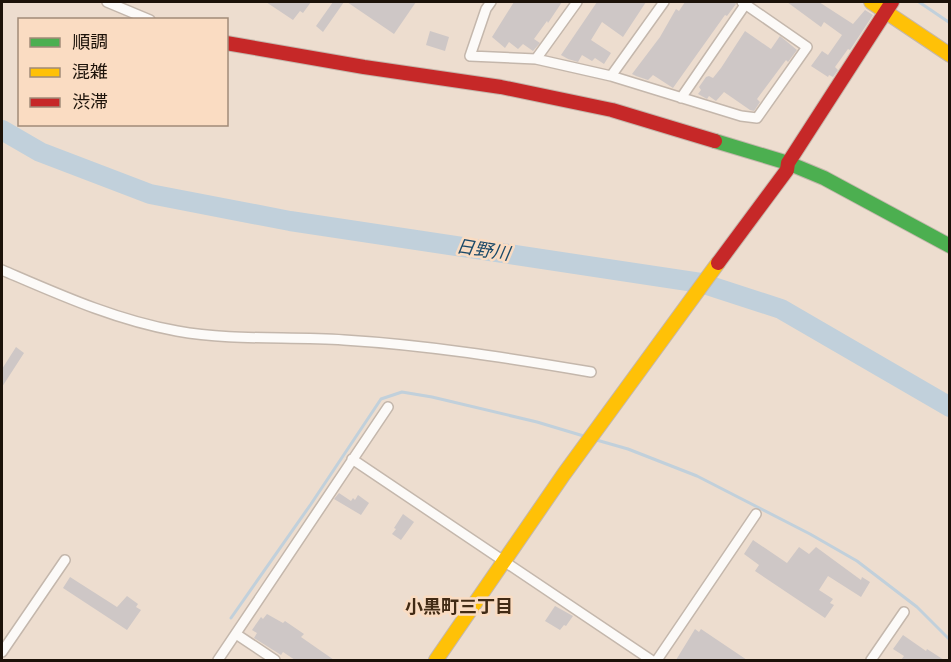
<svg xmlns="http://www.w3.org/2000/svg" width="951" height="662" font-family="'Libre Baskerville','Noto Sans JP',serif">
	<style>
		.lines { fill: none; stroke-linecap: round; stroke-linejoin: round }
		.stream { stroke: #c1d0db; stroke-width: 3 }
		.river { stroke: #c1d0db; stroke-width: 20 }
		.building { fill: #cec7c6 }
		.street-casing { stroke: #c4b7ac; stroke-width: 12 }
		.fast-casing { stroke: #c4b7ac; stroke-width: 16 }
		.slow-casing { stroke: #c4b7ac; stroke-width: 16 }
		.jam-casing { stroke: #c4b7ac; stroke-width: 16 }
		.street { stroke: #fcfaf8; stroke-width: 9 }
		.fast { stroke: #4caf50; stroke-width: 14 }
		.slow { stroke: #ffc107; stroke-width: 14 }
		.jam { stroke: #c62828; stroke-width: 14 }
		.labels { text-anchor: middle; stroke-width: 5; stroke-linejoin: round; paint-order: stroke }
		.water-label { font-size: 18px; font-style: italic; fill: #1b4968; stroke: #fadcc2 }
		.neighbourhood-label { font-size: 18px; font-weight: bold; fill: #422b15; stroke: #fadcc2 }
	</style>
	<rect width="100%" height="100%" fill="#edddcf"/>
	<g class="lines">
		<!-- stream -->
		<path class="stream" d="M919,2l31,21
			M593,439l35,10 69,27 113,58 47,27 60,46 33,33
			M231,618l80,-114 70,-105 21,-7 30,5 105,25 50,15"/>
		<!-- river -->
		<path class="river" d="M2,130l38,22 110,42 140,27 411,62 80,26 169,98"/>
	</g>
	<!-- building -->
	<path class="building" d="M266,2h45l-8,11 -3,-2 -7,9z
		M333,2h11l-21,30 -7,-6z
		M347,2h69l-22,32z
		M514,2h48l-14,21 -1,-2 -13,18 6,4 -7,8 -10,-7 -5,5 -9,-7 -4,6 -13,-11z
		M597,2h49l-23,35 -21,-15 -11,18 20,13 -7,11 -9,-6 -3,3 -10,-6 -4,7 -10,-3 -7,-4z
		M685,2h50l1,2 -9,12 -2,-1 -52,73 -20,-13 -5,5 -12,-4 -4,-2 28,-37 16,-28 3,2z
		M787,2h32l34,22 12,-14 8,5 -23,35 -2,-1 -13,18 3,3 -5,7 -4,-2 -1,2 -17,-11 11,-15 6,4 14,-20 -18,-13 -3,5z
		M430,31l19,6 -4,14 -19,-6z
		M745,31l26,18 9,-13 17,14 -9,12 -2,-2 -29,39 3,3 -6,9 -4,-1 -26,-18 -8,9 -7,-5 -2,3 -9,-5 3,-4 -2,-3 7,-10 3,-1 4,2 8,-10z
		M16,347l8,6 -22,34v-18z
		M339,493l12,8 2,-3 2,2 3,-5 11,8 -8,12 -27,-16z
		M403,514l11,8 -13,18 -9,-6 4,-5 -2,-1z
		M753,540l34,23 12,-16 10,7 7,-7 45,33 1,-3 8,5 -9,15 -33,-21 -9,14 14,9 -3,4 4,2 -9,13 -70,-47 4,-6 -15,-11z
		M70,577l47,30 10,-11 11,8 -2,3 5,3 -14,20 -64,-42z
		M555,606l18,10 -7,10 -2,-1 -4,5 -15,-9z
		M267,614l16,9 2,-2 19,13 -3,3 33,23h-39l-12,-8 -2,3 -27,-17 3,-5 -5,-3 9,-13 2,2z
		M695,629l4,3 2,-3 46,31h-71z
		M903,635l23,16 1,-2 17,11h-43l3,-4 -11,-7z"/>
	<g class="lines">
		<!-- street casing -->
		<g class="street-casing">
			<path id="street" d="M107,2l43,18
				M491,2l-5,7 -16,47 66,3 75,17 130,40 16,2 50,-71 -65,-45
				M536,59l41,-57
				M611,76l53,-74
				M681,98l66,-96
				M2,270c56,24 113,50 175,61 55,10 112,5 167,9 83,5 165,18 247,32
				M352,459l299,201
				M236,634l39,26
				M2,652l63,-92
				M218,660l170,-253
				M657,660l99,-146
				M871,660l33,-48"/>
		</g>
		<!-- fast casing -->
		<g class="fast-casing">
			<path id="fast" d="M715,141l73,22 36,15 126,68"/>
		</g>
		<!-- slow casing -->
		<g class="slow-casing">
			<path id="slow" d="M871,2l79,53
				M436,660l128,-186 154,-211"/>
		</g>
		<!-- jam casing -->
		<g class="jam-casing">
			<path id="jam" d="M226,43l138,24 137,20 111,23 103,31
				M718,263l69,-93 1,-7 104,-161"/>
		</g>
		<!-- street -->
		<use href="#street" class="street"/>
		<!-- fast -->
		<use href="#fast" class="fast"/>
		<!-- slow -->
		<use href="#slow" class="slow"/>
		<!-- jam -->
		<use href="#jam" class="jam"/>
	</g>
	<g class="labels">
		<!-- water labels -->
		<g class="water-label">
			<text transform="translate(483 250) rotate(9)" y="6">日野川</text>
		</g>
		<!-- neighbourhood labels -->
		<g class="neighbourhood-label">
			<text x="459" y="613">小黒町三丁目</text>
		</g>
	</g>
	<!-- border -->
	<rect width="951" height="662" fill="none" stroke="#1c1209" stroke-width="6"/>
	<!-- legend -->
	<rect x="18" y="18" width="210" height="108" fill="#fadcc2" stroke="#a18b78" stroke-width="1.5"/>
	<rect x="30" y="38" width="30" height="9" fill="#4caf50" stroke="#a18b78" stroke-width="1.5"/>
	<text x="72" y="48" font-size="18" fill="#1c1209">順調</text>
	<rect x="30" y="68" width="30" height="9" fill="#ffc107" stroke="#a18b78" stroke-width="1.5"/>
	<text x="72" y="78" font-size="18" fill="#1c1209">混雑</text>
	<rect x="30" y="98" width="30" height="9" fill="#c62828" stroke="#a18b78" stroke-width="1.5"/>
	<text x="72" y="108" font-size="18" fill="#1c1209">渋滞</text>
</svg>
